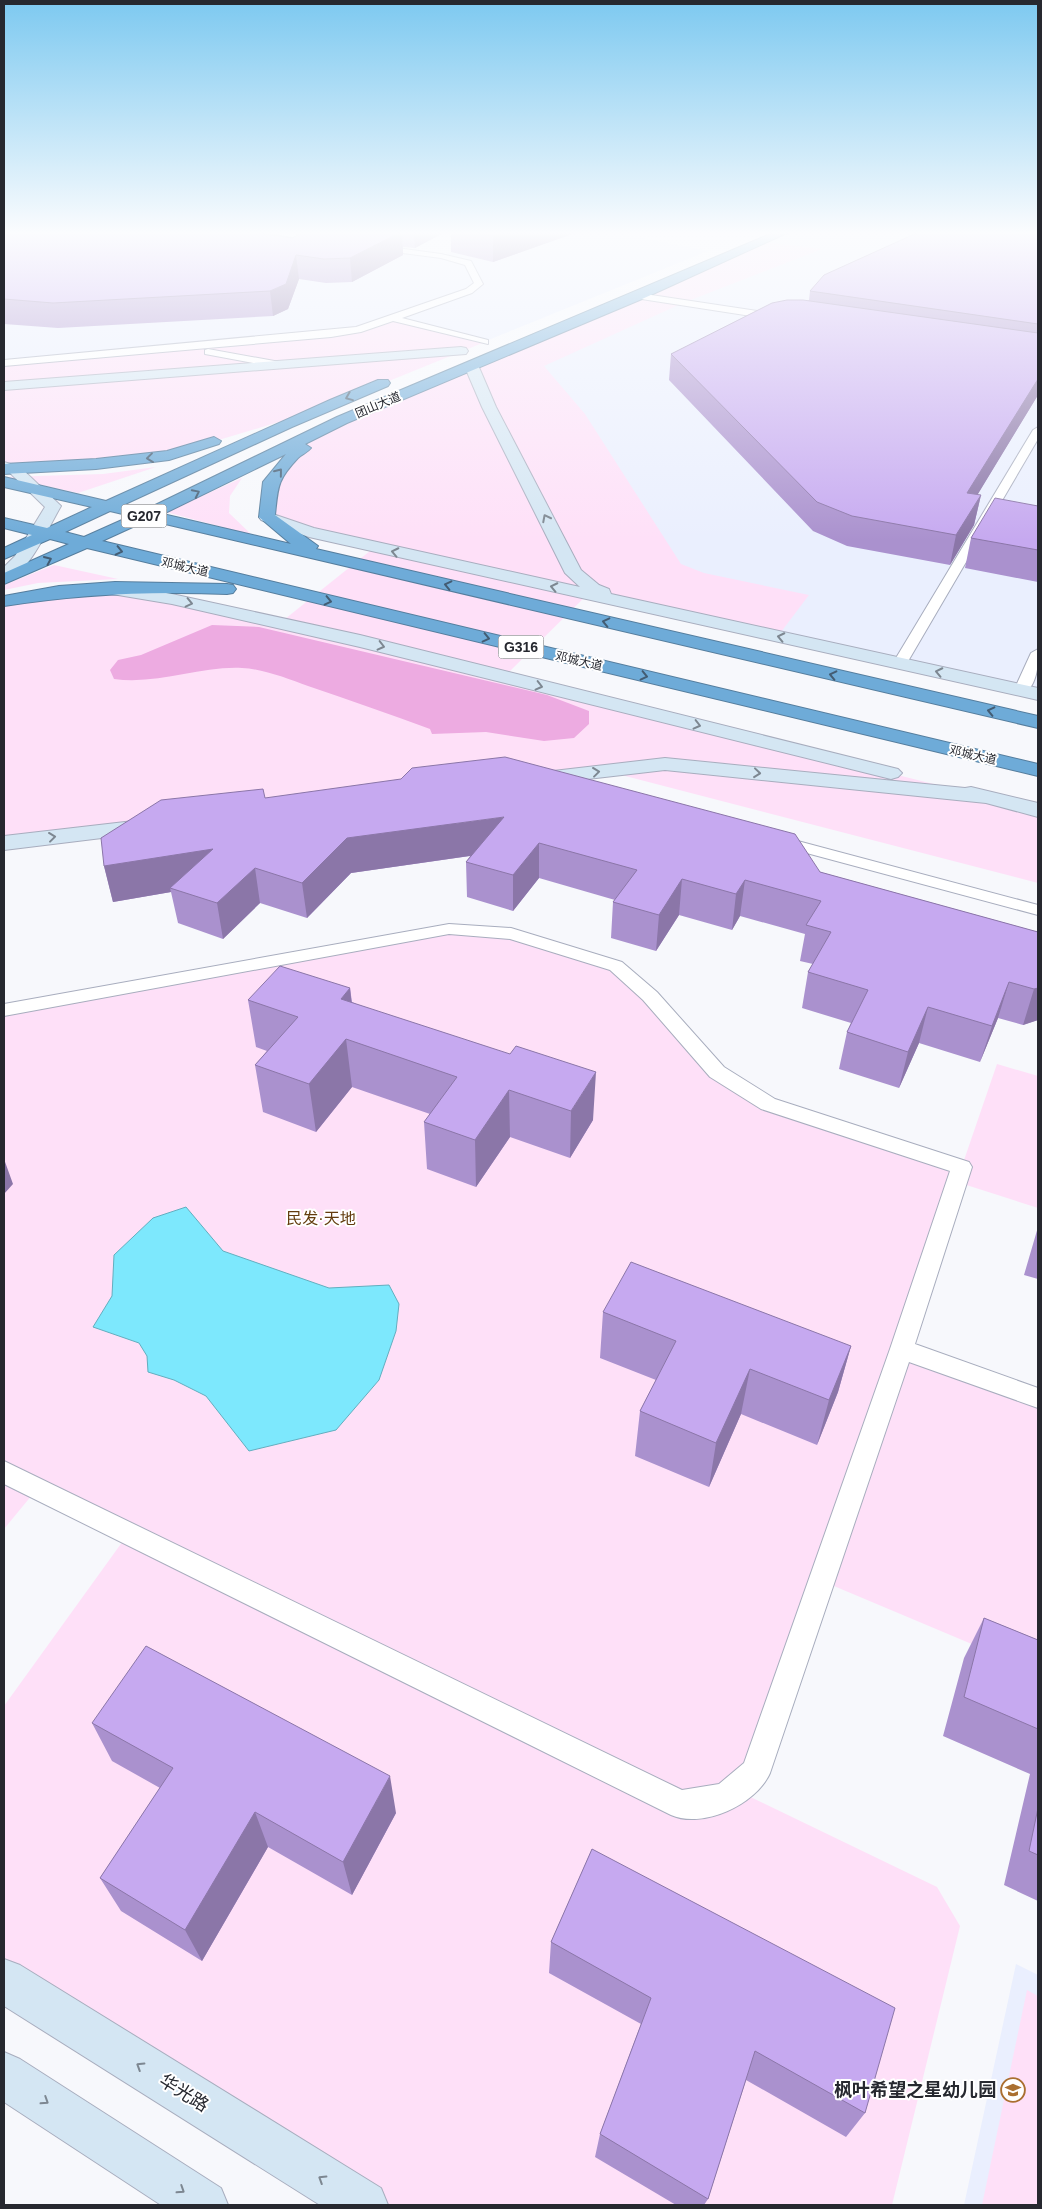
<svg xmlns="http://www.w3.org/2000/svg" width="1042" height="2209" font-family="Helvetica,'Noto Sans SC',sans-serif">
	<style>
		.built { fill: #eaeffe }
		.green { fill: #fee0f8 }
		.forest { fill: #edabe1 }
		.water { fill: #7de8fd; stroke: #63aebf }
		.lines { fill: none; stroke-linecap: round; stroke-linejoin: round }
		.lane-casing { stroke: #a8adbe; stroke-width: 2 }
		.secondary-casing { stroke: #a8adbe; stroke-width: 2 }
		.highway-casing { stroke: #557d9d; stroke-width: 2 }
		.lane { fill: #fff; fill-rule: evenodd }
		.secondary { fill: #d4e6f3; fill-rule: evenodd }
		.highway { fill: #6eabd8; fill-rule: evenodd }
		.wall { fill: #aa91ce }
		.shaded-wall { fill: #8b76a8 }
		.building { fill: #c6a9f0; stroke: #8b76a8 }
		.oneway { stroke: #435c73 }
		.oneway2 { stroke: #7d8791 }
		.labels { text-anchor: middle; stroke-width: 4; stroke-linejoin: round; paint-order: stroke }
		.far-street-label { font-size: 12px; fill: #26282f; stroke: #fff }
		.shield { fill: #fff; stroke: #67686d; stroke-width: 1 }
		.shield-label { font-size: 14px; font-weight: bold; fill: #26282f }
		.neighbourhood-label { font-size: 16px; fill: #633c0e; stroke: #fff }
		.near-poi-label { font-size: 18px; font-weight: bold; fill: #26282f; stroke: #fff; text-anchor: end }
		.near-street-label { font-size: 18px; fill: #26282f; stroke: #fff }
	</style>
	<rect width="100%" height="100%" fill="#f7f8fc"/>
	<!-- built -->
	<path class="built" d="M4,232h264l173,24 68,-24h103l96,19 -247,100 -457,35z
		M784,232h254v462l-381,-84 -186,-245z
		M1016,1964l22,11v230h-74z"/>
	<!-- green -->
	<path class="green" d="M763,242l59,7 -139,54 -139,63 41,48 96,150 23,9 105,22 -31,41 -121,-26 -64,-21 -89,88 534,133v73l-432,-112 -602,72v-242l32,-7 70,-6 174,35 95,-76 -108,-30 4,-35 23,-28 48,-34z
		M393,318l92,24 -170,69 -146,44 -154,15 -11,-3v-104l327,-29z
		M156,467l-78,26 -74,-16 99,-3z
		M242,478l-12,18 -1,17 23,22 -86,-23z
		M54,565l64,14 -80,4 -34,7v-5z
		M449,929l62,5 105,32 101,106 51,32 194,62 35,-102 41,12v132l-81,-26 -55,167 136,49v274l-216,-91 -86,209 201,97 23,39 -68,279h-528l-360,-224v-275l124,-172 -91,-45 -33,40v-519z
		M1027,1990l11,6v209h-56z"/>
	<!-- forest -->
	<path class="forest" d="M212,625l47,2 288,68 42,16v13l-15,14 -30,3 -58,-9 -54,2 -2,-5c-40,-15 -81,-29 -122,-43 -20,-7 -44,-17 -66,-18 -43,-2 -84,17 -128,11l-4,-9 8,-10 23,-5z"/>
	<!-- water -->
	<path class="water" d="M186,1207l37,44 106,37 60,-3 10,19 -3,27 -17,49 -43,50 -87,21 -43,-55 -32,-16 -26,-8 -1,-16 -8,-13 -46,-16 19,-31 2,-41 39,-37z"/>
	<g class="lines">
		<!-- lane casing -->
		<g class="lane-casing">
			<path id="lane" d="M264,232h20l42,8 -4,2z
				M375,245l66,9 30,7 12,23 -11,9 -70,25 86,22v4l-95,-23 -32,11 -30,5 -327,29v-6l352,-33 110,-38 8,-6 -9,-18 -24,-7 -69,-9v-4z
				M638,293l139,21 5,3 -5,3 -142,-22v-4z
				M208,349l72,13 5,3 -5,3 -75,-14v-4z
				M1038,427v12l-131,224 -7,4 -5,-1 -2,-3 140,-233z
				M1038,649c1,13 -1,41 -17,45l-5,-1 -2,-3 17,-37z
				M779,836l259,69v10l-265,-71 -2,-3 2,-3z
				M449,924l62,4 111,34 35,30 67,75 51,32 194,63 3,5 -57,177 123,44v20l-129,-46 -139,411c-14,32 -68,56 -99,42l-667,-331v-23l678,329 37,-6 25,-21 146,-414 60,-178 -189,-62 -51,-32 -67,-77 -33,-30 -100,-31 -61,-5 -445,82v-12z"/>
		</g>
		<!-- secondary casing -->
		<g class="secondary-casing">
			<path id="secondary" d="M461,347l5,1 2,3 -2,3 -462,36v-8z
				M471,361l7,4 18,42 85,163 18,15 10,4 2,5 427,94v12l-729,-163 -48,-17 -2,-3 8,-5 47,16 266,59 -15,-14 -83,-166 -18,-42z
				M4,462l16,5 41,39c-12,20 -33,70 -57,76v-15l11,-11 30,-49 -35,-34 -6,-1z
				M106,583l66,11 188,41 538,134 4,4 -4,4 -7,2 -531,-132 -188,-43 -72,-12 -3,-4 3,-4z
				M665,758l300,30 6,-1 67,16v14l-52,-14 -321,-33 -129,15 -8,-1 -3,-5 3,-5 8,-1z
				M151,819l8,2 3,5 -3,5 -155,19v-14z
				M4,1959l16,6 361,223 7,17h-68l-316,-199z
				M4,2052l16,7 201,129 7,17h-67l-157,-103z"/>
		</g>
		<!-- highway casing -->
		<g class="highway-casing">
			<path id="highway" d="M775,232h14l-147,67 -295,124 -42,21 6,4c-4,5 -9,6 -13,10 -21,22 -20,29 -23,57l43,31 -2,3 722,167v12l-890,-208 -46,21 936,223v12l-951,-228 -83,36v-11l65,-29 -19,-5 -46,20v-11l28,-13 -28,-7v-10l43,10 45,-21 -88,-20v-10l102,24 224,-101 48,-20h10l2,3 -2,3 -96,41 -169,78 22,5 192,-93zM286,454l-23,28 -4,35 32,27 -128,-30zM110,511l21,5 -47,21 -19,-5z
				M214,437l7,4 -2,3 -50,16 -73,9 -92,5v-10l92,-5 71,-8z
				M115,582l112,2 6,1 3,4 -3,4 -6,1c-76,-3 -148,0 -223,12v-10l55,-10z"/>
		</g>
		<!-- lane -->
		<use href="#lane" class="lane"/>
		<!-- secondary -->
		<use href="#secondary" class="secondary"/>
		<!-- highway -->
		<use href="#highway" class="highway"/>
	</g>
	<!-- wall -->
	<path class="wall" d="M4,232l288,6 12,-6h141l-30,16 -12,-1v8l-51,27 -26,1 -27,-4 -11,30 -15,7 -215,12 -54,-4z
		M451,232h127l-85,30 -42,-10z
		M1038,232v163l-61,100h4l-7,30 -24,40 -103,-19 -34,-15 -144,-151 2,-26 138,-54 1,-9z
		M1038,506v76l-73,-14 6,-30z
		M265,798l555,74 218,60v88l-15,5 -25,-7 -18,44 -61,-19 -20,45 -60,-19 8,-37 4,-9 -49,-15 6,-36 5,-8 -13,-3 5,-27 -65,-18 -8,14 -53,-15 -23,36 -45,-13 2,-36 2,-2 -76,-22 -26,33 -46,-14 -1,-35 4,-6 -119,17 -44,45 -47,-15 -37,36 -45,-16 -7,-31 -58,10 -9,-36z
		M350,988l2,14 241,118 -23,38 -60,-21 -34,50 -49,-18 -3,-47 6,-8 -78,-27 -36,45 -53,-20 -8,-47 12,-14 -11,-4 -8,-47z
		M1038,1227v52l-14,-4z
		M603,1312l248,34 -13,46 -21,53 -76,-31 -32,73 -74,-31 5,-45 16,-31 -56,-22z
		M984,1618l54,22v261l-34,-16 26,-111 -87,-38 21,-78z
		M92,1723l304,90 -44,82 -84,-48 -66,114 -81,-50 -21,-33 60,-90 -48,-27z
		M592,1849l273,264 -19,24 -100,-57 -38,119 -4,6h-28l-81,-48 5,-23 41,-110 -92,-51 2,-31z"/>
	<!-- shaded-wall -->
	<path class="shaded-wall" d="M402,232l1,23 -51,27 -2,-24z
		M414,232h31l-30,16z
		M505,232h73l-85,30v-26z
		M296,255l3,24 -11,30 -15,7 -3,-25z
		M1038,379v16l-77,127 6,-29z
		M981,495l-7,30 -24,40 6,-30z
		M504,817v34l-153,22 -44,45 -5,-35 45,-45z
		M539,843v35l-26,33v-36z
		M213,849l-43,39 1,4 -58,10 -9,-36z
		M255,868l5,35 -37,36 -6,-36z
		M682,879l-3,36 -23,36 3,-36z
		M745,880l-5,36 -8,14 4,-36z
		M1009,982l-11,36 -18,44 12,-36z
		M350,988l5,47 -9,4 6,48 -36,45 -7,-48 32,-85z
		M1038,988v32l-15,5 11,-36z
		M928,1007l-9,36 -20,45 9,-36z
		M596,1072l-3,48 -23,38 1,-47z
		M509,1090l1,47 -34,50 -1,-47z
		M4,1159l9,25 -9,10z
		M851,1346l-13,46 -21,53 12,-45z
		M750,1369l-9,45 -32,73 7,-44z
		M390,1776l6,37 -44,82 -9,-33z
		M255,1812l13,35 -66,114 -17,-31z"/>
	<!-- building -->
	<path class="building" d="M4,232h248l40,6 12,-6h97l-51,26 -26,1 -28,-4 -10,29 -16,7 -217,12 -49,-4z
		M475,232h30l-12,4z
		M919,232h119v92l-228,-33 14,-16z
		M787,300h16l235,33v46l-71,114 14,2 -25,40 -104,-19 -35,-14 -146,-148 101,-51z
		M995,498l43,8v44l-67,-12z
		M505,757l290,77 25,38 218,60v56l-4,1 -25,-7 -17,44 -64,-19 -20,45 -61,-20 21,-42 -60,-18 23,-40 -25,-7 15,-24 -76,-21 -9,14 -54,-15 -23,36 -46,-13 24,-32 -98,-27 -26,32 -47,-13 38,-45 -157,21 -45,45 -47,-15 -38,35 -47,-15 43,-39 -109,17 -3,-28 60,-38 102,-11 2,9 136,-19 11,-11z
		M280,966l70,22 -9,11 169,55 6,-8 80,26 -25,39 -62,-21 -34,50 -51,-18 33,-45 -111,-38 -37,45 -54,-19 43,-48 -50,-17z
		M631,1262l220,84 -22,54 -79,-31 -34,74 -76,-32 36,-70 -73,-29z
		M984,1618l54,22v89l-74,-32z
		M146,1646l244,130 -47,86 -88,-50 -70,118 -85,-52 73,-110 -81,-45z
		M1038,1808v47l-9,-4z
		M592,1849l303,159 -30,105 -110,-62 -47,148 -108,-65 51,-136 -100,-56z"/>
	<!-- one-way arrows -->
	<defs><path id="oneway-chevron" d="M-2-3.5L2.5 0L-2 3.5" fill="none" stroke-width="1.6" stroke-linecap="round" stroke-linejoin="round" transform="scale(1.25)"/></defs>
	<g class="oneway">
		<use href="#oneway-chevron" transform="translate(349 397) rotate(158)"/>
		<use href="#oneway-chevron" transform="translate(150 458) rotate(173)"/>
		<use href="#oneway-chevron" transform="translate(279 472) rotate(-51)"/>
		<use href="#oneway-chevron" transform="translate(196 493) rotate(-26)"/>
		<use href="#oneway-chevron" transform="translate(119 551) rotate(13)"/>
		<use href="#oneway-chevron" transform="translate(48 560) rotate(-24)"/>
		<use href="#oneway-chevron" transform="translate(448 585) rotate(-167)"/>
		<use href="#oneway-chevron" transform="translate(328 601) rotate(13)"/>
		<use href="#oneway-chevron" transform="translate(606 622) rotate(-167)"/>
		<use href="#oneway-chevron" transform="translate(486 638) rotate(13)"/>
		<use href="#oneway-chevron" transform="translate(833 675) rotate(-167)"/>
		<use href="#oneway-chevron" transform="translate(644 676) rotate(13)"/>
		<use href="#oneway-chevron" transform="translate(991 711) rotate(-167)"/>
	</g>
	<g class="oneway2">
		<use href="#oneway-chevron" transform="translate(546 518) rotate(-117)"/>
		<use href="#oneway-chevron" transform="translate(395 552) rotate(-168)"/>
		<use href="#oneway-chevron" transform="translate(554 587) rotate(-168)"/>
		<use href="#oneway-chevron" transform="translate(189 603) rotate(13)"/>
		<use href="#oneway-chevron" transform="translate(781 637) rotate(-168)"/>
		<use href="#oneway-chevron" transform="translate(381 646) rotate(14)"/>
		<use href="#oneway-chevron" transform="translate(939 672) rotate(-168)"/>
		<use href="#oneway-chevron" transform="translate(539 686) rotate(14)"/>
		<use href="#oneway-chevron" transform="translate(697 725) rotate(14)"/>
		<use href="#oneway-chevron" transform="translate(596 772) rotate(-7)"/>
		<use href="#oneway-chevron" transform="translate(757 773) rotate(6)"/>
		<use href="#oneway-chevron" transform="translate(52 837) rotate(-7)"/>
		<use href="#oneway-chevron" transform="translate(140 2066) rotate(-148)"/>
		<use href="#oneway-chevron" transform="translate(45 2101) rotate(33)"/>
		<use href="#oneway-chevron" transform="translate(322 2179) rotate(-148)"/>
		<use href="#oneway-chevron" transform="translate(181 2190) rotate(33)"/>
	</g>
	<!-- sky -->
	<linearGradient id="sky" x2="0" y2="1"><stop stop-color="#7dc9f0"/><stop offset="0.43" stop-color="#fbfcfe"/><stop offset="1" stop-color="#fbfcfe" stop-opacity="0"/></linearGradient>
	<rect width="1042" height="541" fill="url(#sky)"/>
	<!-- icons -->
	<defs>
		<g id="school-ring" transform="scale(1.25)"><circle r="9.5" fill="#fff" stroke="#aa6f30" stroke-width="1.5"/><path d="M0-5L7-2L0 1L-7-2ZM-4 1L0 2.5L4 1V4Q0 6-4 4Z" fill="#aa6f30"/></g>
	</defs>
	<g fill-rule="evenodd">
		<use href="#school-ring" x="1013" y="2090"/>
	</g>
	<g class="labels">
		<!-- far-street labels -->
		<g class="far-street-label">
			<text transform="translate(378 405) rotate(-23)" y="4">团山大道</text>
			<text transform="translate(185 567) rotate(13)" y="4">邓城大道</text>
			<text transform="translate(579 661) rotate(13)" y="4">邓城大道</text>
			<text transform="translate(973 755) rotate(13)" y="4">邓城大道</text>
		</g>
		<!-- shield labels -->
		<g class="shield">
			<rect x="121.5" y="504.5" width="45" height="23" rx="4"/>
			<rect x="498.5" y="635.5" width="45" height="23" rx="4"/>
		</g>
		<g class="shield-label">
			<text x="144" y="521">G207</text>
			<text x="521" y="652">G316</text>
		</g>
		<!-- neighbourhood labels -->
		<g class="neighbourhood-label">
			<text x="321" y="1224">民发·天地</text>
		</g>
		<!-- near-poi labels -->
		<g class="near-poi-label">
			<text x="996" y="2096">枫叶希望之星幼儿园</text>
		</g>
		<!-- near-street labels -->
		<g class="near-street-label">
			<text transform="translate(184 2093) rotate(32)" y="6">华光路</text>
		</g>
	</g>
	<!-- border -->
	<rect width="1042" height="2209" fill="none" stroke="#26282f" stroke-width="10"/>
</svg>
